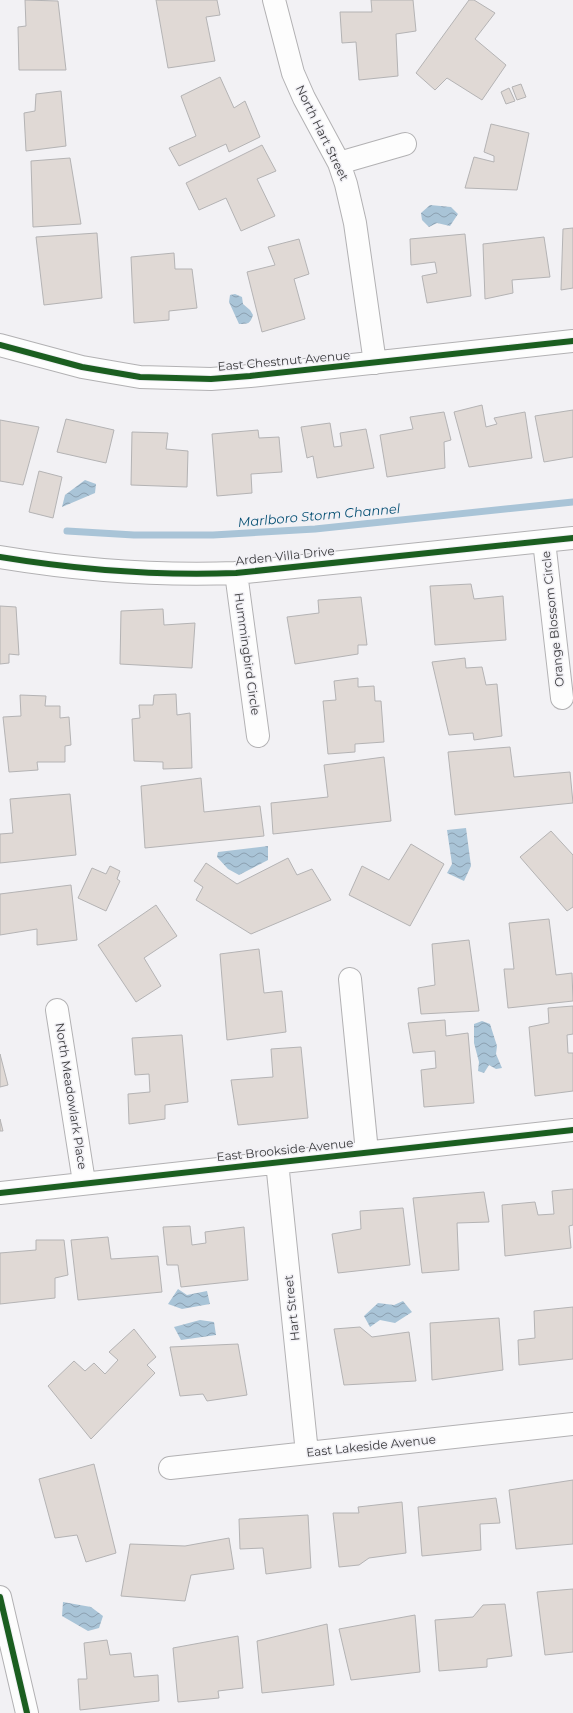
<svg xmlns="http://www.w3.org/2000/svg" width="573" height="1713" font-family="Montserrat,sans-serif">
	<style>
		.water { fill: url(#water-waves) }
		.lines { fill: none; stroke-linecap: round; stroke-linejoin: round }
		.stream { stroke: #a9c4d7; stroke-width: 7 }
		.building { fill: #e0d9d5; stroke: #b4b3b4 }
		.minor-casing { stroke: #b2b1b3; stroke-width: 24 }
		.major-casing { stroke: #b2b1b3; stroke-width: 24 }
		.minor { stroke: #fdfdfd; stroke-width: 22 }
		.major { stroke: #fdfdfd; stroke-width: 22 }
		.cycleway-casing { stroke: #f1f0f5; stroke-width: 8 }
		.cycleway { stroke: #1b5e20; stroke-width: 6 }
		.labels { text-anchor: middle; stroke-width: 3; stroke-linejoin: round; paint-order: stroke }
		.street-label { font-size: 12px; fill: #3b3b3d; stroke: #f1f0f5 }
		.water-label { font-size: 13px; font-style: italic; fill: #034e71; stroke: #f1f0f5 }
	</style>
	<defs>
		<pattern id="water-waves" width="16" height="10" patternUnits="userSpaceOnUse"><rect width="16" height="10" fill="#a9c4d7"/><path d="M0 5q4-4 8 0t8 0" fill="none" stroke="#8ba0b0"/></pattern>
	</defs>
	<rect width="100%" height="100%" fill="#f2f1f4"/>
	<!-- water -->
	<path class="water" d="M430,205l21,2 7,7 -8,12 -13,-3 -8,4 -7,-7 -1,-7z
		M235,294l7,3 1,7 7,6 3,5c-3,9 -5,9 -14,9l-10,-22 1,-7z
		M85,480l11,4 -1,9 -33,14 3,-12z
		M466,828l5,38 -7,15 -17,-8 5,-9 -5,-34z
		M268,846v14l-29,15 -11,-6 -11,-12 1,-5z
		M482,1021l8,3 7,22 -1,8 6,14 -6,1 -7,-4 -5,8 -6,-2 1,-9 -5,-19v-19z
		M178,1289l9,6 20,-4 3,13 -28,5 -14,-5z
		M403,1301l9,11 -17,11 -15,-3 -10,7 -6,-11 14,-13 16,2z
		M200,1320l14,2 2,13 -35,5 -7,-13z
		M63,1602l28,5 12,9 -4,12 -11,3 -26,-15z"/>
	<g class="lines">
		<!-- stream -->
		<path class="stream" d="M67,531l67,4h79l102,-6 258,-27"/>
	</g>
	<!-- building -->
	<path class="building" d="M25,0l33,1 8,69h-47l-1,-43 8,-1z
		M156,0h61l3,15 -14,2 9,44 -47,7z
		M371,0h42l3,31 -20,3 2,42 -39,4 -3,-38 -14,1 -2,-31h32z
		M469,0h5l21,13 -20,26 31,26 -24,35 -35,-22 -12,12 -19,-17z
		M220,77l14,31 11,-7 15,36 -31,15 -3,-8 -47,22 -10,-18 27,-12 -15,-40z
		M521,84l5,13 -9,3 -5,-13z
		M509,88l6,13 -9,3 -5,-12z
		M61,91l5,55 -40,5 -2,-38 11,-2 1,-17z
		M491,124l38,9 -12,57 -52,-2 9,-31 20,5v-6l-10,-4z
		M262,145l14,26 -19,8 18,37 -34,15 -15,-33 -27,12 -13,-27z
		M70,158l11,66 -48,3 -2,-66z
		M573,228v60l-12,2 2,-61z
		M97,233l5,65 -58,7 -8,-68z
		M465,234l6,62 -44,7 -5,-27 15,-3 -2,-11 -24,3 -1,-26z
		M544,237l6,40 -38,3 1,13 -28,6 -2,-55z
		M299,239l10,35 -15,5 11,40 -43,13 -15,-60 28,-7 -7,-18z
		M174,253l1,16h17l5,39 -28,3v9l-35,3 -3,-66z
		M482,405l4,22 11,-3 -3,-6 31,-6 7,46 -63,9 -15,-55z
		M573,410v47l-29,5 -9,-46z
		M444,412l7,28 -7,2 1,26 -58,9 -7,-42 33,-6 -3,-12z
		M66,419l48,11 -8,33 -49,-11z
		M0,420l39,7 -16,58 -23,-4z
		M330,423l4,24 8,-1 -2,-13 26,-4 8,39 -57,10 -4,-22 -6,2 -6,-31z
		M258,430l1,8 20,-1 3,35 -31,2 1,19 -35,3 -5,-62z
		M132,432l36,1 -2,16 22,2 -1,36 -56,-2z
		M39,471l23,6 -9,41 -24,-6z
		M471,584l3,15 29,-3 3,44 -71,5 -5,-59z
		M361,597l6,48h-9v9l-63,10 -8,-47 32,-4 -1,-13z
		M0,606l16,1 3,48 -10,-1v9l-9,1z
		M163,609l1,16 31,-2 -3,45 -72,-4 1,-53z
		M465,658l1,10 16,-1 4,18 11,-1 5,52 -28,4 -1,-7 -24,2 -17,-73z
		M358,678v9l16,-1 1,15h6l3,41 -29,2v8l-27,2 -5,-53 13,-1 -2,-19z
		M176,694l1,21 13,-2 2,55 -29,1v-7l-29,-1 -2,-42 8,-1 -1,-13h14l1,-10z
		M20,695l26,1 -1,10h15v12l9,-1 2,28 -6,1v16h-28l1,8 -29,2 -6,-55 18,-1z
		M510,747l4,30 56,-5 3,31 -118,12 -7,-63z
		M384,757l7,64 -118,13 -2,-31 57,-6 -4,-32z
		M201,778l3,34 56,-6 4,30 -119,12 -4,-62z
		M70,794l6,61 -76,8v-29l13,-1 -3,-34z
		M551,831l22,24v52l-6,4 -47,-54z
		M411,844l33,20 -34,62 -61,-31 13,-29 27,14z
		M288,858l9,17 15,-6 19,31 -80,34 -55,-34 7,-13 -9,-6 12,-18 31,21z
		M110,866l10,5 -3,8 3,2 -14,30 -28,-13 14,-30 14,6z
		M71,885l6,55 -40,5v-16l-37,6v-41z
		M156,905l21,31 -33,22 17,28 -25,16 -38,-57z
		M549,919l7,56 16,-2 1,28 -65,7 -4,-39h10l-5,-46z
		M469,940l10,71 -58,3 -3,-26 17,-3 -3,-41z
		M259,949l5,44 18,-2 4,41 -59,8 -7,-86z
		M573,1006v28l-6,1 1,18h5v38l-38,5 -6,-69 20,-4 -1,-15z
		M445,1020l1,16 22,-3 6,70 -50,4 -3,-37 15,-2 -1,-17 -22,2 -5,-30z
		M182,1035l6,67 -23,3v14l-36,5 -1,-30 22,-2 -1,-18 -14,1 -3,-37z
		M301,1047l7,71 -70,7 -7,-45 42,-3 -2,-28z
		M0,1054l8,31 -8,2z
		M0,1119l3,12h-3z
		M573,1189v36l-4,1 2,22 -66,8 -3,-51 33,-3 3,13 16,-1 -2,-23z
		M484,1192l5,30 -32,1 2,47 -37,3 -9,-75z
		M403,1208l7,57 -72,8 -6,-39 29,-5 -1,-18z
		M190,1226l2,19 14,-2 -1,-11 39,-5 4,53 -67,7 -3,-22h-11l-4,-38z
		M108,1237l3,22 47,-3 4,36 -84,8 -7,-60z
		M36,1240h28l4,35 -13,3v20l-55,6v-51l36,-3z
		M573,1307v52l-54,6 -1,-25 17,-2 -1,-27z
		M499,1318l4,52 -71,10 -2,-57z
		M360,1327l12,10 37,-5 7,49 -72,4 -10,-56z
		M134,1329l22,28 -9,8 8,8 -64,66 -43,-53 26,-25 11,10 9,-8 11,11 13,-14 -9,-8z
		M238,1344l9,51 -40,6 -4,-7 -23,2 -10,-49z
		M94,1464l22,89 -30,9 -9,-27 -22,3 -16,-59z
		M573,1480v64l-57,5 -7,-59z
		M496,1498l4,25 -20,1 1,26 -59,6 -4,-49z
		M402,1502l4,51 -37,5 -10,7 -20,2 -6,-54h26l-1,-6z
		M308,1515l3,53 -45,6 -3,-26 -23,1 -1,-30z
		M229,1538l5,31 -43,6 -6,26 -64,-5 9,-52 55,2z
		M573,1589v63l-28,3 -8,-63z
		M505,1604l7,52 -25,3v8l-48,4 -4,-51 38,-3 10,-12z
		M415,1615l5,57 -69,8 -12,-51z
		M327,1624l7,61 -72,8 -5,-52z
		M238,1636l5,52 -25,3 1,7 -41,4 -5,-54z
		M107,1640l3,15 21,-2 3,24 24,-2 1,26 -79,9 -2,-31h9l-3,-36z"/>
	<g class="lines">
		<!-- minor casing -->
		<g class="minor-casing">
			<path id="minor" d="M274,0l19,73 11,25 35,65 7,21 9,39 20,140
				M339,163l66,-19
				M0,345l82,22 58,10 71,2 39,-3 323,-35
				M544,541l18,157
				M0,557c79,13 156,19 236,16l337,-35
				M236,573l22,163
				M350,979l17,173
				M57,1010l27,172
				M277,1162l30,291
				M0,1193l573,-63
				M170,1468l403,-44"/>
		</g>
		<!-- major casing -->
		<g class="major-casing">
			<path id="major" d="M0,1597l27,116"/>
		</g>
		<!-- minor -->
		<use href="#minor" class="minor"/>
		<!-- major -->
		<use href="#major" class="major"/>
		<!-- cycleway casing -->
		<g class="cycleway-casing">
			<path id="cycleway" d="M0,345l82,22 58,10 71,2 39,-3 323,-35
				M0,557c79,13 156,19 236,16l337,-35
				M0,1193l573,-63
				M0,1597l27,116"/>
		</g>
		<!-- cycleway -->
		<use href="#cycleway" class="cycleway"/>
	</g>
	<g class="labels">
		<!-- street labels -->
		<g class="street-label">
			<text transform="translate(322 133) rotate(64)" y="4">North Hart Street</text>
			<text transform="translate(284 361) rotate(-5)" y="4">East Chestnut Avenue</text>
			<text transform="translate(285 556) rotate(-6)" y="4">Arden Villa Drive</text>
			<text transform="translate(553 619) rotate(-96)" y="4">Orange Blossom Circle</text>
			<text transform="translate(247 654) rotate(82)" y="4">Hummingbird Circle</text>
			<text transform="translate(71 1096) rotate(81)" y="4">North Meadowlark Place</text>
			<text transform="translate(285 1150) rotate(-6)" y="4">East Brookside Avenue</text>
			<text transform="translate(292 1308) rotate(-96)" y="4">Hart Street</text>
			<text transform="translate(371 1446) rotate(-6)" y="4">East Lakeside Avenue</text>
		</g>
		<!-- water labels -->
		<g class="water-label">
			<text transform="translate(319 515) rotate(-5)" y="5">Marlboro Storm Channel</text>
		</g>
	</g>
</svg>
